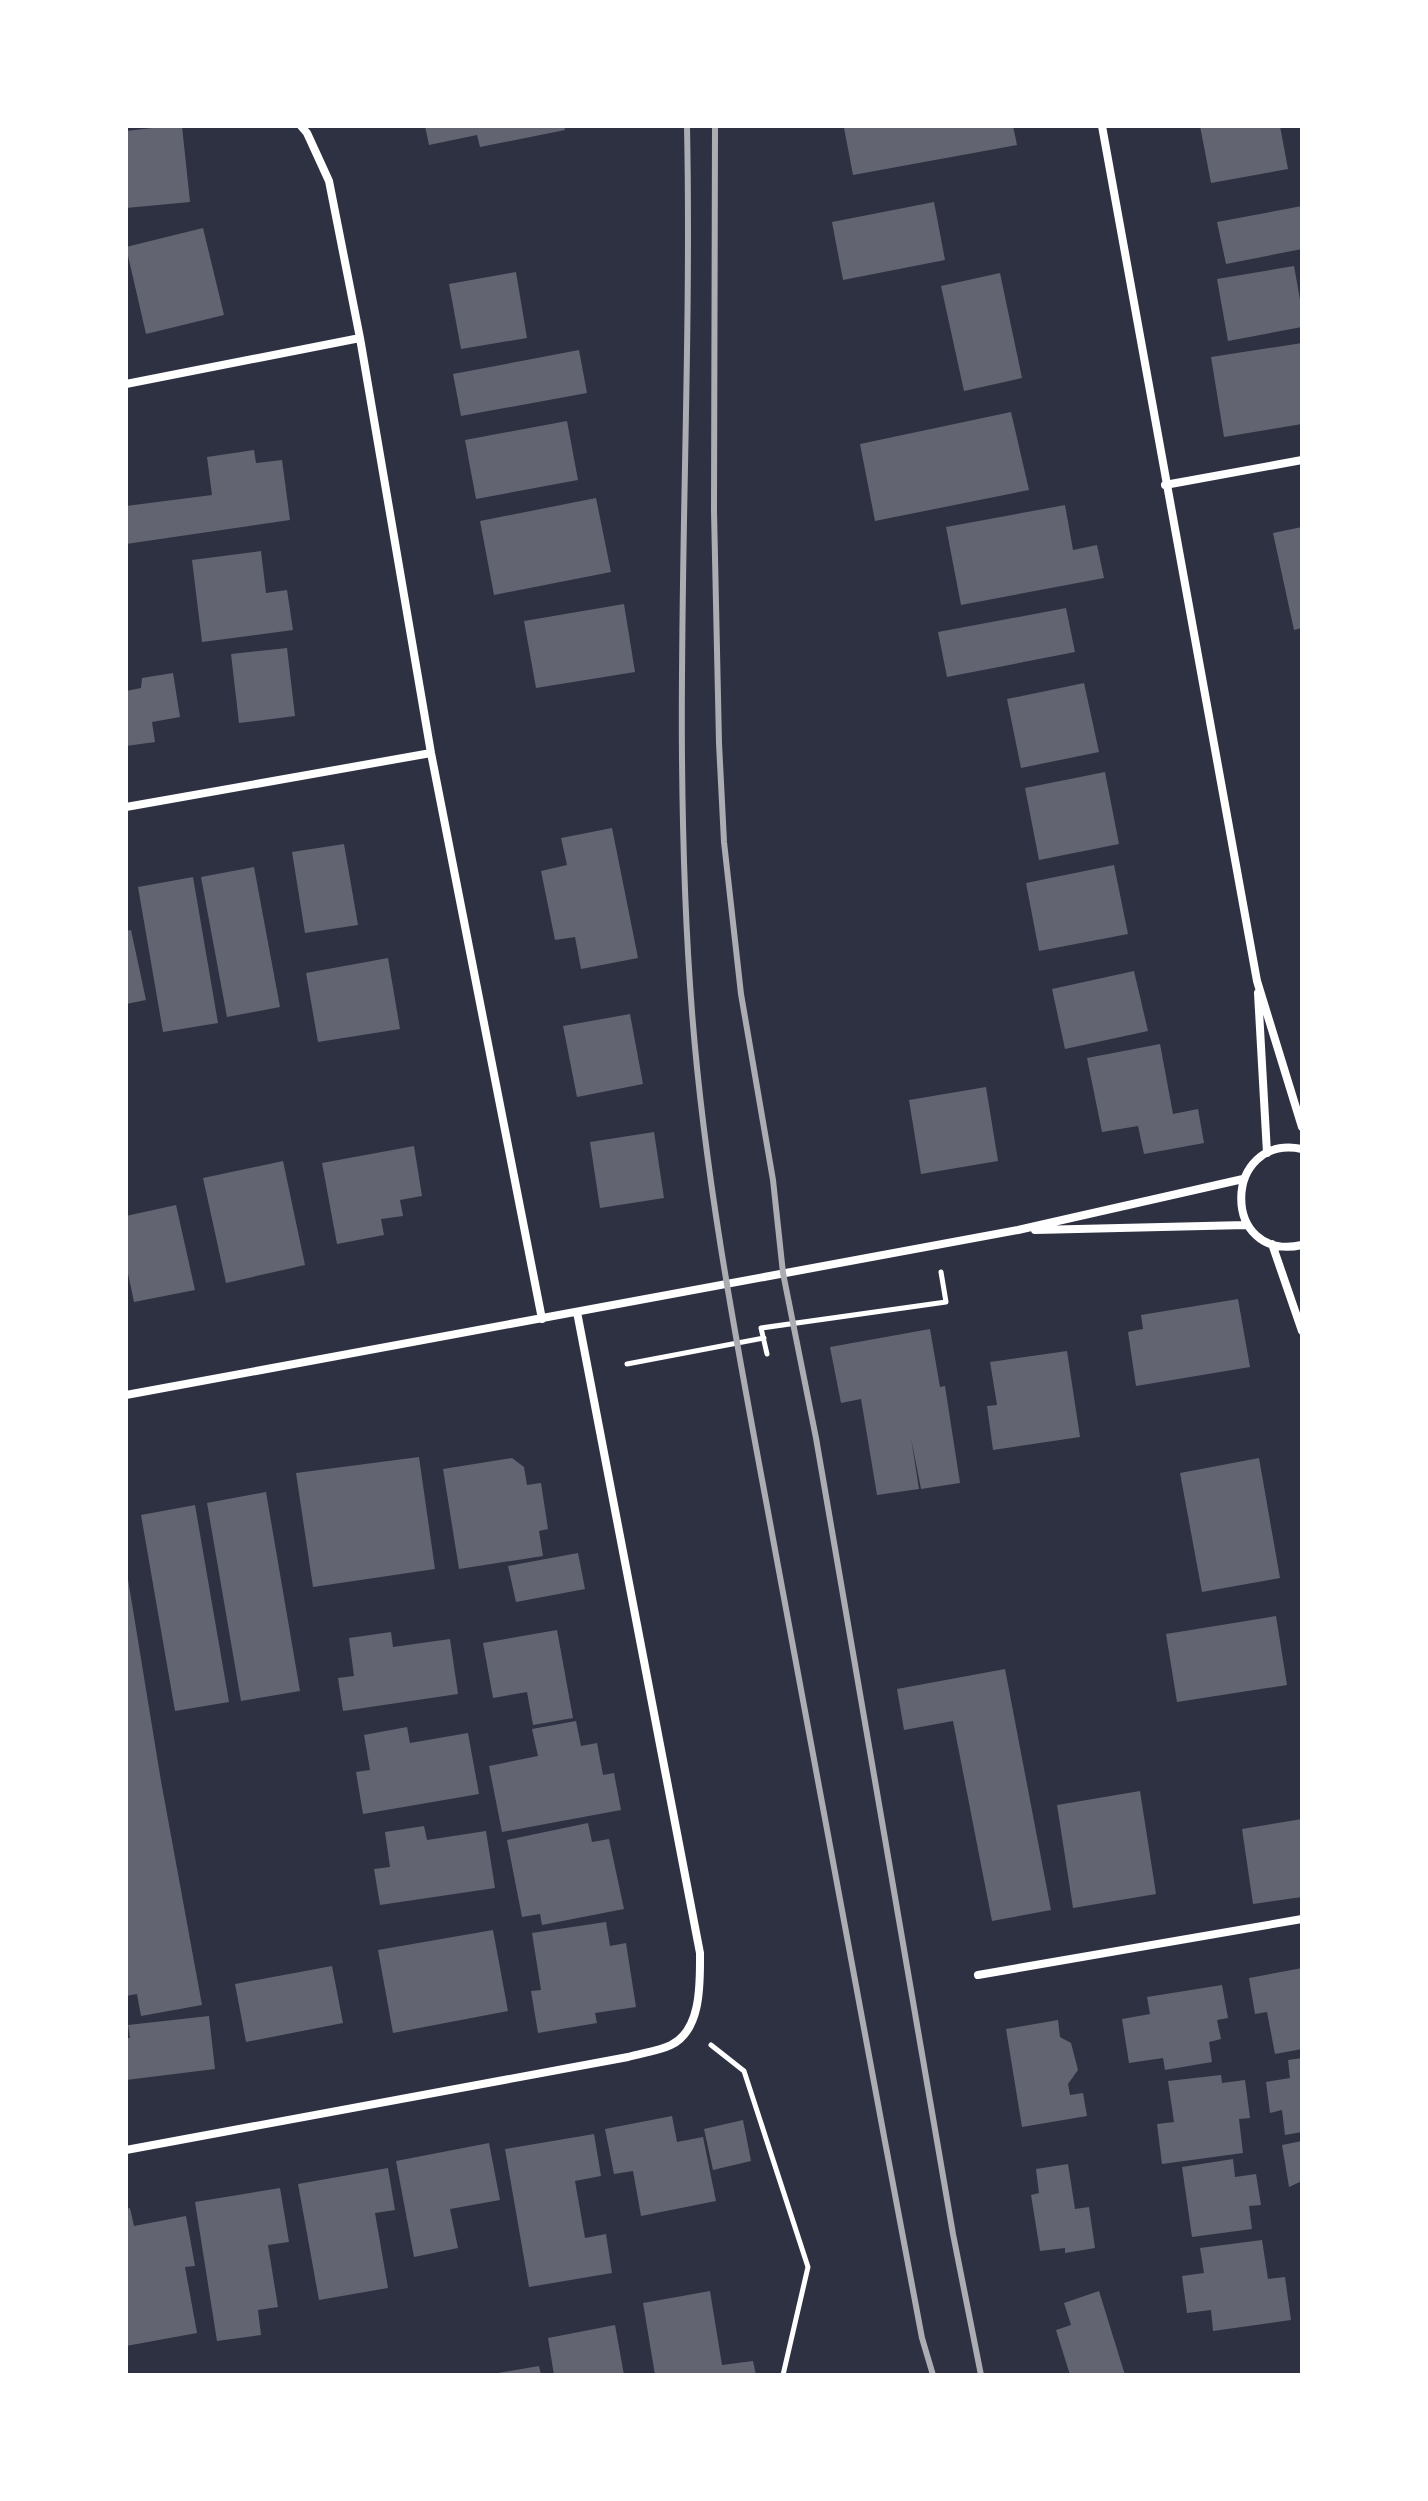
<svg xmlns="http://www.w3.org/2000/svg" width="1428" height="2501" font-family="'IBM Plex Sans',sans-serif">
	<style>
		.building { fill: #626471 }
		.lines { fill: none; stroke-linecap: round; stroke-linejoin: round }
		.path { stroke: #fff; stroke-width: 5 }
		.minor { stroke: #fff; stroke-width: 8 }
		.rail { stroke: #abadb3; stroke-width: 6 }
	</style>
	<rect width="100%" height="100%" fill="#2d3142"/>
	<!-- building -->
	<path class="building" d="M170,126h12l8,76 -64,6v-77z
		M425,126h139l1,4 -85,17 -3,-12 -48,10z
		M858,126h155l4,19 -164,30 -9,-47z
		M1200,126h80l8,43 -77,14z
		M934,202l11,58 -102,20 -11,-58z
		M1302,206v43l-76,15 -9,-42z
		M203,228l21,87 -78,19 -20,-87z
		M1294,266l8,45v16l-74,14 -11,-62z
		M516,272l11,66 -66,11 -12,-65z
		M1000,273l22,105 -58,13 -23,-105z
		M1302,343v81l-78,13 -13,-80z
		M579,350l8,43 -126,23 -8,-42z
		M1011,412l18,78 -154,31 -15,-77z
		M567,421l11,59 -102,19 -11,-59z
		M254,450l2,13 26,-3 8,60 -164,24v-38l86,-11 -5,-38z
		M596,498l15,74 -117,23 -14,-74z
		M1065,505l8,45 24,-5 7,33 -143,27 -15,-78z
		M1302,527v101l-8,2 -21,-97z
		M261,551l5,42 21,-3 6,40 -91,12 -10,-82z
		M624,604l11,68 -99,16 -12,-67z
		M1066,608l9,44 -128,25 -9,-45z
		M287,648l8,68 -56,7 -8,-69z
		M173,673l7,44 -28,5 3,20 -29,4v-55l15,-3 1,-10z
		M1084,683l15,69 -78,16 -14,-69z
		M1105,772l14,72 -80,16 -14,-72z
		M612,828l26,130 -57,11 -6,-32 -20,3 -14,-69 26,-6 -6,-27z
		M344,844l14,81 -53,8 -13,-81z
		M1114,865l14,69 -89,17 -13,-68z
		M254,867l26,140 -53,10 -26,-140z
		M193,877l25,146 -55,9 -25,-145z
		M131,930l15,70 -20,4v-73z
		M388,958l12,71 -82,13 -12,-69z
		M1134,971l14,60 -83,18 -13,-60z
		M630,1014l13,70 -66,13 -14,-71z
		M1160,1044l13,70 25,-5 6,34 -60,11 -6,-28 -36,6 -15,-74z
		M986,1087l12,74 -77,13 -12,-74z
		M654,1132l10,66 -64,10 -10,-66z
		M414,1146l8,50 -22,4 3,16 -22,3 3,16 -47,9 -15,-81z
		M283,1161l22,104 -79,18 -23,-105z
		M176,1205l19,85 -61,12 -8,-38v-48z
		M1238,1299l12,68 -114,19 -8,-54 15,-3 -2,-14z
		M930,1329l10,58 5,-1 15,97 -39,6 -10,-51 8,51 -42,6 -16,-96 -20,4 -11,-56z
		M1067,1351l13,86 -87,13 -6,-44 10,-1 -7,-43z
		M419,1457l16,112 -122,18 -17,-114z
		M512,1458l12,9 3,18 14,-2 7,46 -9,2 4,25 -84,13 -16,-100z
		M1259,1458l21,120 -78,14 -22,-119z
		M266,1492l34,199 -59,10 -34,-198z
		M195,1505l34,197 -54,9 -34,-196z
		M578,1553l7,36 -69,13 -8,-36z
		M126,1567l35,214 41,224 -61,11 -4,-22 -11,2z
		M1276,1616l11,69 -110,17 -11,-68z
		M557,1630l16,88 -40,7 -6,-33 -34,6 -10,-55z
		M391,1632l2,15 57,-8 8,55 -115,17 -5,-33 16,-2 -5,-38z
		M1005,1669l46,241 -59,11 -39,-200 -49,9 -7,-41z
		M576,1721l5,25 16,-3 6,32 11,-2 7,37 -119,22 -13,-66 49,-10 -6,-27z
		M407,1727l3,16 58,-10 11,61 -116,20 -7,-42 14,-2 -6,-35z
		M1140,1791l16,103 -83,14 -16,-103z
		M1302,1819v78l-49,7 -11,-75z
		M588,1823l4,19 17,-3 15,70 -82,16 -2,-11 -18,3 -15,-77z
		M424,1826l3,14 59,-9 9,57 -115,17 -6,-36 16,-2 -5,-35z
		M606,1922l4,24 16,-3 10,64 -41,6 2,10 -59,10 -7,-42 10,-1 -9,-57z
		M493,1930l15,81 -115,22 -15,-83z
		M332,1966l11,57 -97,19 -11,-58z
		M1302,1968v81l-27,5 -8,-42 -12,2 -6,-36z
		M1222,1985l6,33 -11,2 4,19 -12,3 3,20 -47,8 -2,-12 -34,5 -7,-44 28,-5 -3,-17z
		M209,2016l6,53 -89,11v-42h4l-2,-13z
		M1058,2020l2,17 11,6 7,27 -10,14 2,11 13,-2 4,23 -65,11 -16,-98z
		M1302,2058v74l-17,3 -3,-25 -12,3 -4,-31 24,-4 -2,-18z
		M1221,2075l1,8 23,-3 5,38 -11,1 4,34 -81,11 -5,-40 17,-2 -6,-41z
		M672,2116l5,26 26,-5 13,64 -75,15 -8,-45 -19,3 -9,-45z
		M743,2120l8,41 -38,9 -9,-41z
		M594,2134l7,42 -26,5 10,57 21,-4 6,39 -83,14 -24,-138z
		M1302,2141v40l-13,6 -7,-42z
		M489,2143l11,57 -50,9 8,39 -44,9 -18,-96z
		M1233,2159l2,18 21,-3 5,31 -12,1 3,23 -60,8 -10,-70z
		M1068,2164l7,45 14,-2 6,41 -30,5v-5l-25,3 -9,-56 8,-2 -3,-24z
		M388,2168l7,42 -20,3 13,75 -69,12 -21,-116z
		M280,2188l9,54 -21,3 10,62 -20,3 3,25 -44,6 -22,-139z
		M130,2208l4,18 52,-10 9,50 -10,1 12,66 -71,13v-137z
		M1262,2240l6,39 17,-2 6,43 -78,11 -2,-21 -24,3 -5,-37 22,-3 -4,-25z
		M710,2291l12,74 31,-4 3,14h-101l-12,-72z
		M1099,2291l26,84h-55l-14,-45 15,-5 -7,-22z
		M615,2325l9,50h-70l-6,-37z
		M539,2366l2,9h-43v-2z"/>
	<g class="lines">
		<!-- path -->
		<path class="path" d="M767,1354l-6,-26 185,-26 -5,-30
			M627,1364l137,-26
			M711,2045l33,26 64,196 -25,108"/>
		<!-- minor -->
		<path class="minor" d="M301,126l6,7 22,48 31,157 71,415 111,566
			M1102,126l155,855 45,146
			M126,384l234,-46
			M1165,485l137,-25
			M126,807l305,-54
			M1258,993l9,160
			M1302,1149c-80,-16 -82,114 0,96
			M1035,1230l211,-5
			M1272,1244l30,87
			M126,1395l892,-165 225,-51
			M978,1975l324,-56
			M126,2150l502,-93c13,-4 31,-6 43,-12 31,-15 29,-63 29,-92l-123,-641"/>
		<!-- rail -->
		<path class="rail" d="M687,126c6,295 -18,591 5,886 14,182 51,363 84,543 47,261 97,522 146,783l11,37
			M715,126l-1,385 5,232 5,99 17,152 32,186 10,93 33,165 137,796 28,141"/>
	</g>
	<!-- border -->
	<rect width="1428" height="2501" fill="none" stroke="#ffffff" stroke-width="256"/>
</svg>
